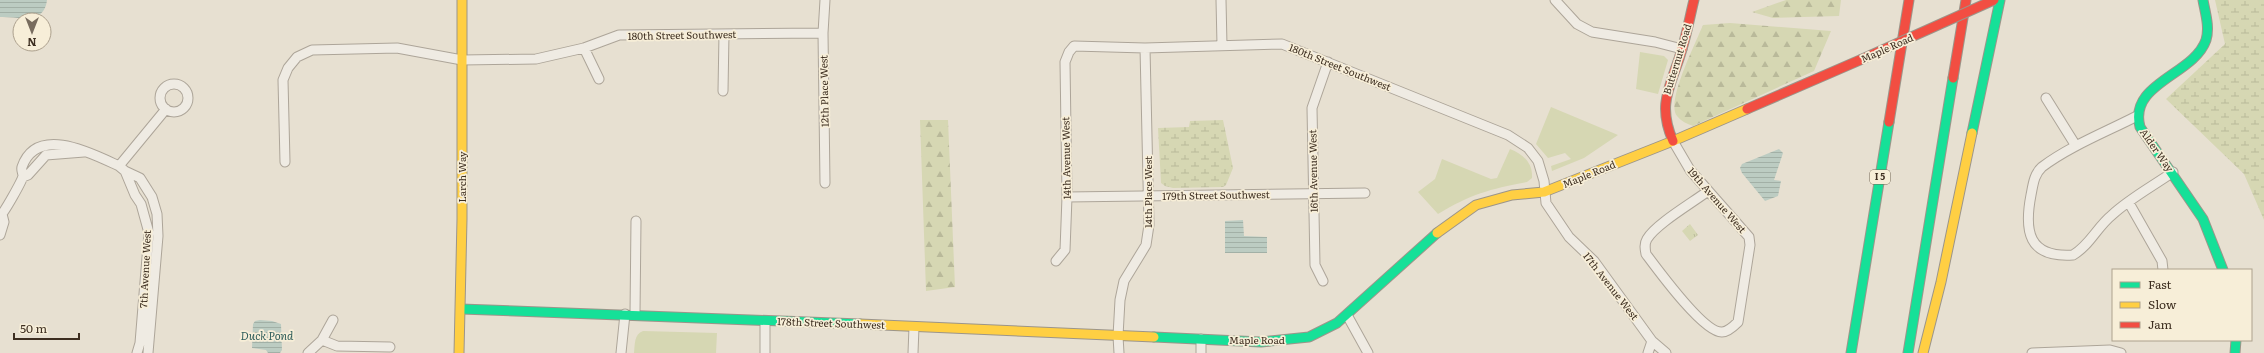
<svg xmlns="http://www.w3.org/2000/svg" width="2264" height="353" font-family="Literata,serif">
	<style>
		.grass { fill: #d6d7b3 }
		.forest { fill: url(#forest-firs) }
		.wetland { fill: url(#wetland-marsh) }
		.park { fill: url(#park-tufts) }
		.water { fill: url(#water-rules) }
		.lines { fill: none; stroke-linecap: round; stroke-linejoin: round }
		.street-casing { stroke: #ada599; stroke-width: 11 }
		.fast-casing { stroke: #9c958a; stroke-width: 11 }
		.slow-casing { stroke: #9c958a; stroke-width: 11 }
		.jam-casing { stroke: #9c958a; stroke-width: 11 }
		.street { stroke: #efebe3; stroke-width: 9 }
		.fast { stroke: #16e098; stroke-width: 9 }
		.slow { stroke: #ffcf43; stroke-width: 9 }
		.jam { stroke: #f24e42; stroke-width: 9 }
		.jam-bridge-casing { stroke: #9c958a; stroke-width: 11; stroke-linecap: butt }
		.jam-bridge { stroke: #f24e42; stroke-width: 9 }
		.labels { text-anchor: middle; stroke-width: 3.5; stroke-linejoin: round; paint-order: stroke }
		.shield { fill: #f7eed8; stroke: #756857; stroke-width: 1 }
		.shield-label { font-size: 9px; font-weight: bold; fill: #3d2e20 }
		.street-label { font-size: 10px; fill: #3d2e20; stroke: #f7eed8 }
		.water-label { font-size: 11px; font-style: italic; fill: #2f5d5a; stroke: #f7eed8 }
	</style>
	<defs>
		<pattern id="forest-firs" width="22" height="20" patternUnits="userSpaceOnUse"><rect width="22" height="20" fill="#d6d7b3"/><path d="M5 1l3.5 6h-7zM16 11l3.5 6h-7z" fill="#b9b99a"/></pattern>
		<pattern id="wetland-marsh" width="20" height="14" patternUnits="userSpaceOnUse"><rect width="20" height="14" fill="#d6d7b3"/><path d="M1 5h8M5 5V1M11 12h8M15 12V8" fill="none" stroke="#b9b99a"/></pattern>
		<pattern id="park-tufts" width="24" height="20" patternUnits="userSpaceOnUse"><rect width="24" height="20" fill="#d6d7b3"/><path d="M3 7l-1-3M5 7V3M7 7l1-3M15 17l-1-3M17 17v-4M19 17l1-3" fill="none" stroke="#b9b99a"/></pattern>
		<pattern id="water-rules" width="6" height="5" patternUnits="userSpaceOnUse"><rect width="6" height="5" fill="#bcccc2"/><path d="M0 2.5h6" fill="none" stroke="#a2b0a6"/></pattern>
	</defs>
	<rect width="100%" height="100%" fill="#e7e0d1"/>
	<!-- grass -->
	<path class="grass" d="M1640,52l24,4 4,4 -10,34 -22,-5z
		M1551,107l67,28 -34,23 -32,13 -1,-5 20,-7 -6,-6 -17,5 -12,-14z
		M1510,149c13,5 23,14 22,29l-5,4c-37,7 -56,12 -89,32l-20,-22 17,-13 7,-20 49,20 6,-1z
		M643,331l74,2 -1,20h-82c1,-9 0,-19 9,-22z"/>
	<!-- forest -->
	<path class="forest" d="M1786,0h55l-2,16 -66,2 -21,-6z
		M1730,23l101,8 -17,40 -121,55c-6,-2 -12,-5 -16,-10 -11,-13 16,-67 22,-82l4,-9z
		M920,120h28l7,167 -29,4z"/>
	<!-- wetland -->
	<path class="wetland" d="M2215,0h49v220l-20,-46 -78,-75 59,-55z
		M1223,120l10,48 -7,17 -3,2 -50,1 -8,-2 -4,-3 -3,-55 31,-1 1,-6z"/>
	<!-- park -->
	<path class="park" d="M1439 174a5 5 0 1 1 10 0a5 5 0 1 1-10 0Z
		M1690,224l8,11 -8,6 -8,-10z"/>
	<!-- water -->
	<path class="water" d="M0,0h47c-3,26 -30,16 -47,17z
		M1779,149l4,4 -9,27 7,1 -3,15 -13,5 -23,-28 -2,-5 2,-4z
		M1243,220l1,16 23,1v16h-42v-32z
		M260,320l12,1 9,3 1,26 -2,3h-12l-2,-3 -14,-2 1,-24 2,-3z"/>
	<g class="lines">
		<!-- street casing -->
		<g class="street-casing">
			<path id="street" d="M825,0l-2,33 2,150
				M1221,0l1,45
				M1555,0l22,24 15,8 63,10 27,7
				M584,48l15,31
				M160 98a14 14 0 1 1 28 0a14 14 0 1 1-28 0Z
				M723,91l1,-57
				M2046,98l30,48
				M2137,116c-31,16 -67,30 -95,51 -8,7 -9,18 -11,28 -7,36 -3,63 42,60 17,-10 24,-28 39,-40 17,-16 41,-29 61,-43
				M1673,141l17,29 59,67 1,8 -12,77c-4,4 -10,10 -16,10 -18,1 -64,-62 -76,-78 -1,-5 -2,-10 1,-15 9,-15 45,-36 61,-48
				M285,162l-2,-82 5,-12 9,-11 15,-7 85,-2 65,12 74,-1 48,-11 35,-13 204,-2
				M119,166l47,-57
				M125,171l10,24 6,9 8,29 -9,110 -3,10
				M23,177l5,-2 18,-20 38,-3
				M1067,197l298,-4
				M2129,203l33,58 1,9
				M0,216c4,-3 22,-35 23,-40 0,-3 -2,-6 -1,-9 15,-43 71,-13 97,-1l6,5 15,7 12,19 5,17 1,22 -10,117
				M0,235l4,-13 -2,-8
				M1056,261l9,-11 2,-53 -2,-135 4,-10 5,-6 71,2 137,-4 226,91 20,13 10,13 6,20 2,22 23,34 25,24 58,80 -4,12
				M1323,281l-8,-16 -3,-157 16,-46
				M635,314l1,-93
				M1347,315l21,38
				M322,340l15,6 53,1
				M1652,341l14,12
				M308,353l14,-13 11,-20
				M621,353l4,-39
				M765,353v-32
				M913,353l1,-26
				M1119,353l-1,-17 2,-36 4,-19 22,-36 3,-20 -4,-177
				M1201,353v-14
				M2032,353l78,-3 11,3"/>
		</g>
		<!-- fast casing -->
		<g class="fast-casing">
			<path id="fast" d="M2203,0c2,12 7,27 3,40 -12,35 -78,43 -66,87l63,92 20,51
				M1972,133l28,-133
				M461,309l399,15
				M1154,337l107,5 48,-5 28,-14 100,-90
				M1851,353l38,-231
				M1908,353l45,-275
				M2235,353l1,-13"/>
		</g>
		<!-- slow casing -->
		<g class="slow-casing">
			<path id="slow" d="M1437,233l39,-28 36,-10 32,-3 129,-51 74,-32
				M860,324l294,13
				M459,353l3,-134v-219
				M1923,353l18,-71 31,-149"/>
		</g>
		<!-- jam casing -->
		<g class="jam-casing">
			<path id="jam" d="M1953,78l13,-78
				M1747,109l113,-49
				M1889,122l20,-122
				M1673,141c-17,-39 -1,-56 9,-92 5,-16 8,-33 12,-49"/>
		</g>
		<!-- street -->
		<use href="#street" class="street"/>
		<!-- fast -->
		<use href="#fast" class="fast"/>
		<!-- slow -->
		<use href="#slow" class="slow"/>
		<!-- jam -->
		<use href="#jam" class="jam"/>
		<!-- jam-bridge casing -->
		<g class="jam-bridge-casing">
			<path id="jam-bridge" d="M1860,60l134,-60"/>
		</g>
		<!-- jam-bridge -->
		<use href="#jam-bridge" class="jam-bridge"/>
	</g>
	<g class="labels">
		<!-- shield labels -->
		<rect class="shield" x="1870" y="170" width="20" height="14" rx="3"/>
		<g class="shield-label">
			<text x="1880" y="180">I 5</text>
		</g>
		<!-- street labels -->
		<g class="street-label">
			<text transform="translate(682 35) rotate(-1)" y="4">180th Street Southwest</text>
			<text transform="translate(1887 48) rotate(-24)" y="4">Maple Road</text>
			<text transform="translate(1677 59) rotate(-73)" y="4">Butternut Road</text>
			<text transform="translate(1340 67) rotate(22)" y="4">180th Street Southwest</text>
			<text transform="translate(824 91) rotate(-91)" y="4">12th Place West</text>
			<text transform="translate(2157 150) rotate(55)" y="4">Alder Way</text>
			<text transform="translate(1066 158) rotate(-91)" y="4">14th Avenue West</text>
			<text transform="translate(1313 171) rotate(-91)" y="4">16th Avenue West</text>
			<text transform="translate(1589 174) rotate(-22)" y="4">Maple Road</text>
			<text transform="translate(462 177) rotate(-90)" y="4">Larch Way</text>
			<text transform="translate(1148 192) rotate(-90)" y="4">14th Place West</text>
			<text transform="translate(1216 195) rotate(-1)" y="4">179th Street Southwest</text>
			<text transform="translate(1717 200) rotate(49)" y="4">19th Avenue West</text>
			<text transform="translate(145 269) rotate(-87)" y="4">7th Avenue West</text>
			<text transform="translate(1611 286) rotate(52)" y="4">17th Avenue West</text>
			<text transform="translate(831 323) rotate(2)" y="4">178th Street Southwest</text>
			<text x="1257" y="344">Maple Road</text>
		</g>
		<!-- water labels -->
		<g class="water-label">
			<text x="267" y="340">Duck Pond</text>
		</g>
	</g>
	<!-- legend -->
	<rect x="2112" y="269" width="140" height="72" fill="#f7eed8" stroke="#ada18e"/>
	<rect x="2120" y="282" width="20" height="6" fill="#16e098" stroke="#ada18e"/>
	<text x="2148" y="289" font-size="12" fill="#3d2e20">Fast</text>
	<rect x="2120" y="302" width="20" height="6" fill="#ffcf43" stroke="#ada18e"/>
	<text x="2148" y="309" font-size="12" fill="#3d2e20">Slow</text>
	<rect x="2120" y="322" width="20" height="6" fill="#f24e42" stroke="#ada18e"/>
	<text x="2148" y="329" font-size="12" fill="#3d2e20">Jam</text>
	<!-- north arrow -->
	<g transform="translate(32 32) rotate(180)"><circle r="19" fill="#f7eed8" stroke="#ada18e"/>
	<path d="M0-3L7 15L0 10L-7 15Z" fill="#786c5e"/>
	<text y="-6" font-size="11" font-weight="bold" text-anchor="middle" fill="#3d2e20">N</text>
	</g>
	<!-- scale -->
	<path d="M14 333v6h65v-6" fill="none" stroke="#3d2e20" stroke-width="2"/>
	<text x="20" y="333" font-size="12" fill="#3d2e20" stroke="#f7eed8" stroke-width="3" paint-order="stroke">50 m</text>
</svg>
